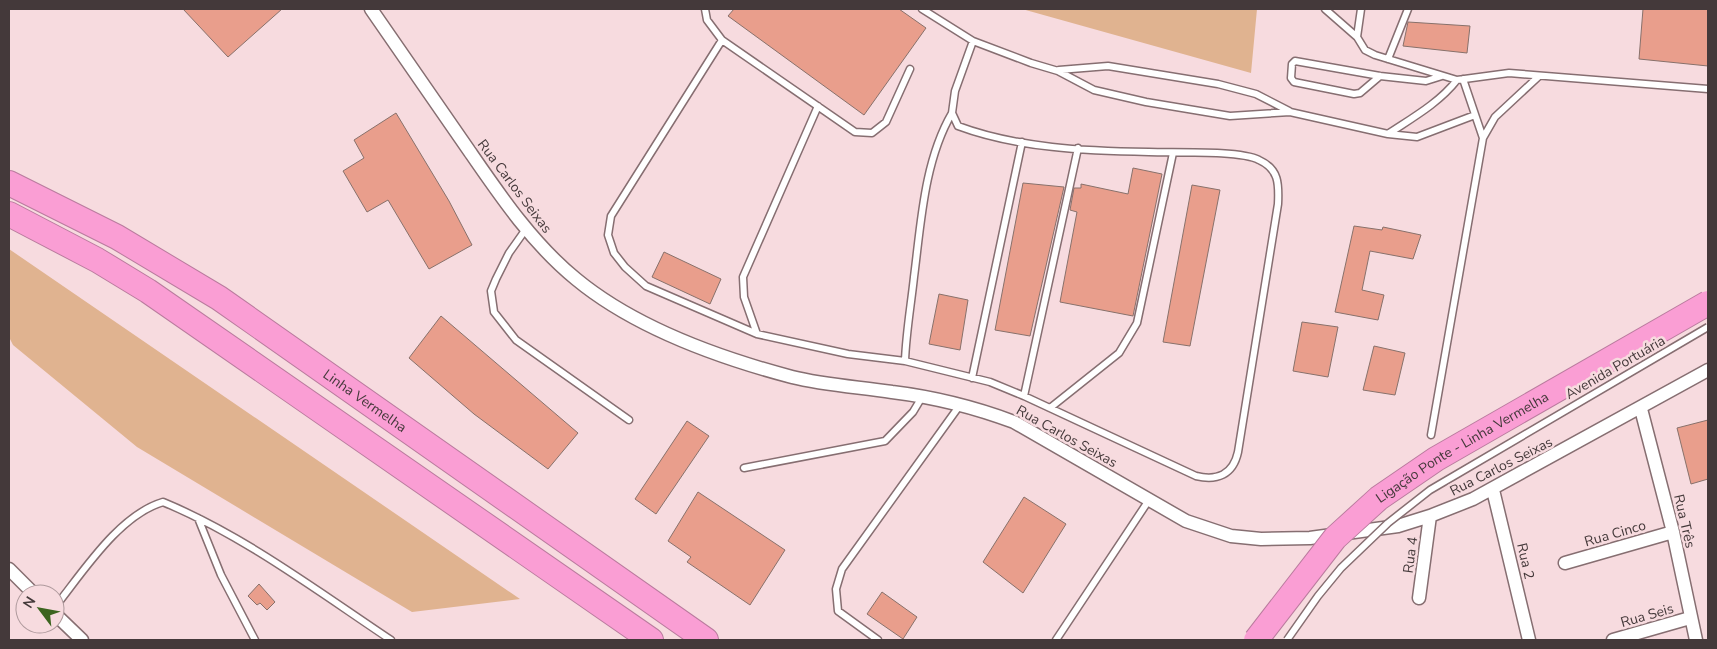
<svg xmlns="http://www.w3.org/2000/svg" width="1717" height="649" font-family="'Nunito Sans',sans-serif">
	<style>
		.green { fill: #e0b390 }
		.building { fill: #e99e8c; stroke: #88716b }
		.lines { fill: none; stroke-linecap: round; stroke-linejoin: round }
		.lane-casing { stroke: #866e71; stroke-width: 9 }
		.street-casing { stroke: #866e71; stroke-width: 15 }
		.highway-casing { stroke: #ba7b9e; stroke-width: 26 }
		.lane { stroke: #fff; stroke-width: 6 }
		.street { stroke: #fff; stroke-width: 12 }
		.highway { stroke: #fa9ed4; stroke-width: 24 }
		.lane-bridge-casing { stroke: #866e71; stroke-width: 9; stroke-linecap: butt }
		.highway-bridge-casing { stroke: #ba7b9e; stroke-width: 26; stroke-linecap: butt }
		.lane-bridge { stroke: #fff; stroke-width: 6 }
		.highway-bridge { stroke: #fa9ed4; stroke-width: 24 }
		.labels { text-anchor: middle; stroke-width: 5; stroke-linejoin: round; paint-order: stroke }
		.street-label { font-size: 14px; fill: #44393a; stroke: #f7dbdf }
	</style>
	<rect width="100%" height="100%" fill="#f7dbdf"/>
	<!-- green -->
	<path class="green" d="M1022,9h235l-6,64z
		M9,249l511,350 -108,13 -275,-165 -124,-102 -4,-8z"/>
	<!-- building -->
	<path class="building" d="M183,9h99l-54,48z
		M734,9h165l27,19 -62,87 -136,-99z
		M1643,9h65v57l-69,-7z
		M1408,22l62,4 -3,27 -64,-7z
		M396,113l53,88 23,44 -43,24 -41,-69 -21,12 -24,-41 21,-13 -10,-18z
		M1133,168l29,6 -29,142 -73,-14 17,-90 -7,-2 4,-22h7v-4l47,10z
		M1023,183l41,4 -34,149 -35,-6z
		M1192,185l28,5 -30,156 -27,-4z
		M1354,226l28,4 1,-3 38,8 -8,24 -43,-8 -8,39 22,5 -6,25 -43,-8z
		M664,252l57,27 -11,25 -58,-27z
		M939,294l29,6 -8,50 -31,-6z
		M441,316l137,117 -30,36 -74,-55 -65,-56z
		M1302,322l36,5 -10,50 -35,-6z
		M1374,346l31,7 -10,42 -32,-5z
		M1708,420v59l-17,5 -14,-56z
		M687,421l22,15 -53,78 -21,-15z
		M698,492l87,58 -35,55 -63,-43 4,-5 -23,-16z
		M1024,497l42,27 -43,69 -40,-31z
		M259,584l16,18 -8,8 -7,-7 -3,2 -9,-9z
		M882,592l35,25 -14,22 -36,-25z"/>
	<g class="lines">
		<!-- lane casing -->
		<g class="lane-casing">
			<path id="lane" d="M705,9l2,11 15,20 133,92 17,1 14,-11 24,-53
				M922,9l51,32 58,22 27,8 36,19 52,12 84,14 60,-4 98,22c24,-16 51,-31 69,-54l52,-7 199,16
				M1325,9l32,28
				M1361,9l-4,28 8,13 10,5 82,25
				M722,40l-111,176 -3,19 6,18 11,14 21,19 111,48 91,20 57,7
				M1388,59l20,-50
				M1059,70l49,-4 110,18 38,10 33,17
				M1380,76l-20,17 -6,1 -60,-12 -3,-4 1,-14 3,-3 85,15 46,5 16,-5
				M1463,79l20,59
				M952,113c-28,48 -31,110 -38,164 -3,28 -8,56 -9,84l85,21 34,14 172,80c21,5 37,-1 42,-24l40,-248c1,-20 1,-35 -19,-44 -19,-10 -86,-7 -110,-8 -63,-1 -132,-4 -191,-26l-6,-13 3,-22 18,-50
				M1388,134l29,3 58,-22
				M526,229l-17,24 -13,26 -5,12 3,21 22,28 113,80
				M757,334l-13,-37 -1,-20 75,-171
				M972,378l50,-236
				M1024,396l54,-248
				M1050,408l69,-55 18,-30 36,-170
				M1431,435l52,-297 12,-21 43,-40
				M744,468l141,-27 28,-29 9,-15
				M198,518l23,57 34,65
				M55,607c28,-35 64,-92 108,-105 80,33 156,90 228,138
				M878,640l-40,-29 -2,-22 6,-20 118,-164
				M1056,640l93,-140"/>
		</g>
		<!-- street casing -->
		<g class="street-casing">
			<path id="street" d="M371,9c33,48 66,95 99,143 31,45 63,92 106,127 58,48 144,79 216,98 32,8 67,10 100,15 41,5 82,15 122,30l172,99 45,15 30,3 49,-1 88,-12 32,-10 43,-17 235,-129
				M1641,409l32,123 23,108
				M1493,490l36,150
				M1565,563l108,-31
				M9,569l25,25
				M1419,598l11,-82
				M55,614l27,26
				M1613,640l77,-22"/>
		</g>
		<!-- highway casing -->
		<g class="highway-casing">
			<g id="highway">
				<path id="s1" d="M9,183l108,54 102,61 487,342"/>
				<path d="M9,214l88,46 51,31 503,349"/>
			</g>
		</g>
		<!-- lane -->
		<use href="#lane" class="lane"/>
		<!-- street -->
		<use href="#street" class="street"/>
		<!-- highway -->
		<use href="#highway" class="highway"/>
		<!-- lane-bridge casing -->
		<g class="lane-bridge-casing">
			<path id="lane-bridge" d="M1287,640l31,-44 23,-28 47,-45 42,-33 278,-163"/>
		</g>
		<!-- highway-bridge casing -->
		<g class="highway-bridge-casing">
			<g id="highway-bridge">
				<path id="s2" d="M1256,640l79,-102 44,-40 57,-39 272,-156"/>
			</g>
		</g>
		<!-- lane-bridge -->
		<use href="#lane-bridge" class="lane-bridge"/>
		<!-- highway-bridge -->
		<use href="#highway-bridge" class="highway-bridge"/>
	</g>
	<g class="labels">
		<!-- street labels -->
		<g class="street-label">
			<text transform="translate(515 186) rotate(53)" y="5">Rua Carlos Seixas</text>
			<text transform="translate(1615 367) rotate(-30)" y="5">Avenida Portuária</text>
			<text dy="5" stroke="none"><textPath href="#s1" startOffset="418">Linha Vermelha</textPath></text>
			<text transform="translate(1067 436) rotate(29)" y="5">Rua Carlos Seixas</text>
			<text dy="5" stroke="none"><textPath href="#s2" startOffset="286">Ligação Ponte - Linha Vermelha</textPath></text>
			<text transform="translate(1501 466) rotate(-27)" y="5">Rua Carlos Seixas</text>
			<text transform="translate(1685 521) rotate(77)" y="5">Rua Três</text>
			<text transform="translate(1615 533) rotate(-16)" y="5">Rua Cinco</text>
			<text transform="translate(1410 555) rotate(-82)" y="5">Rua 4</text>
			<text transform="translate(1526 561) rotate(77)" y="5">Rua 2</text>
			<text transform="translate(1647 615) rotate(-16)" y="5">Rua Seis</text>
		</g>
	</g>
	<!-- border -->
	<rect width="1717" height="649" fill="none" stroke="#44393a" stroke-width="20"/>
	<!-- north arrow -->
	<g transform="translate(40 609) rotate(302)"><circle r="24" fill="#f7dbdf" stroke="#af9a9d"/>
	<path d="M0-4L9 19L0 12L-9 19Z" fill="#3c641f"/>
	<text y="-8" font-size="14" font-weight="bold" text-anchor="middle" fill="#44393a">N</text>
	</g>
</svg>
